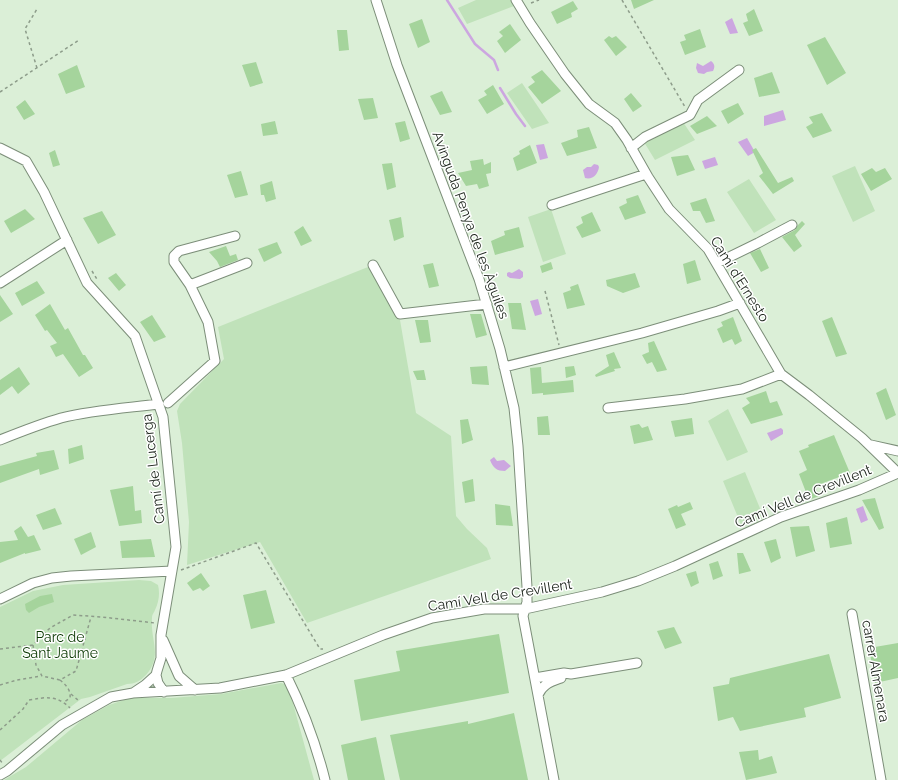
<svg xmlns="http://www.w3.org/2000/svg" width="898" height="780" font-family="Raleway,sans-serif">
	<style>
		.green { fill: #c0e2ba }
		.water { fill: #cca6e0 }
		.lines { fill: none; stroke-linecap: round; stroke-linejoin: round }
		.stream { stroke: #cca6e0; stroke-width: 2.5 }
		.building { fill: #a5d49c }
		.minor-casing { stroke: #7c8e79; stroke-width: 11 }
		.path { stroke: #8d9c8a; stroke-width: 1.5; stroke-dasharray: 3 3; stroke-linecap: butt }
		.minor { stroke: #fff; stroke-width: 9 }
		.labels { text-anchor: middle; stroke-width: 3; stroke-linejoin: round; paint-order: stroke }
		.street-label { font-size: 14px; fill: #212920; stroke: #fff }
		.park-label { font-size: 14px; fill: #093801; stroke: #fff }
	</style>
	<rect width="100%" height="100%" fill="#dbefd7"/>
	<!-- green -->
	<path class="green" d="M476,0h35l3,6 -47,18 -9,-16z
		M522,83l27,40 -17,6 -25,-36z
		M683,122l12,18 -40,20 -11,-18z
		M855,166l20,45 -22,11 -21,-46z
		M749,179l27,41 -22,13 -27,-41z
		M551,209l15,45 -23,8 -15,-45z
		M368,267l32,53 16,93 35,23 5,80 11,13 20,19 4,11 -184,64 -47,-81 -73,23 2,-43 -7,-79 -5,-32 3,-7 44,-45 -6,-32z
		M728,409l20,43 -21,9 -19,-40z
		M745,472l19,46 -22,9 -19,-46z
		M139,580l12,1 7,4c2,8 1,17 -3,25 -1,3 -3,4 -3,8 -2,22 11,38 -6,57 -6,6 -11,9 -19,9l-37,13 -9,2 -81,62v-154l33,-16 30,-6z
		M281,683l7,2 26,95h-310l22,-13 56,-47 27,-15 21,-7h41l50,-4z"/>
	<!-- water -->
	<path class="water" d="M732,18l6,15 -8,1 -5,-12z
		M711,61c4,3 4,6 2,10l-6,1 -3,2 -6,-1 -2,-5 1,-5 6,3z
		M783,110l3,10 -22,6v-10z
		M747,138l8,14 -7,4 -10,-14z
		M544,144l4,14 -8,2 -4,-15z
		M715,157l3,8 -13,4 -3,-8z
		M594,164l4,1 1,2c-1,7 -6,13 -14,11l-2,-8 4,-3h4z
		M519,269l4,3v5l-3,2 -10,-1 -3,-2v-3l2,-1 3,1z
		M538,299l4,15 -7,2 -5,-15z
		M781,428l2,2v4l-12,7 -4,-8z
		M494,457l3,4 7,-1 7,6 -6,5c-8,0 -12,-3 -15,-11z
		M863,506l5,14 -7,3 -5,-14z"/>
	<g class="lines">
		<!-- stream -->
		<path class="stream" d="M447,0l28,44 19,16 4,10
			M500,88l16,26 9,12"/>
	</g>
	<!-- building -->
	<path class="building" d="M631,0h23l-20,9z
		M573,1l5,8 -7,4 1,4 -15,7 -6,-12z
		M754,9l9,22 -14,5 -6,-13 5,-2 -2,-7z
		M422,19l8,23 -12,6 -9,-24z
		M510,24l11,16 -16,13 -8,-12 6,-5 -4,-4z
		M700,29l6,18 -21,8 -5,-13 6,-2 -2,-5z
		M337,30h10l2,20 -10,1z
		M609,36l3,2 4,-2 11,11 -11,9 -12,-16z
		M825,37l21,36 -19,12 -20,-40z
		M256,62l7,21 -13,4 -8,-22z
		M77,65l8,22 -19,7 -8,-20z
		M542,70l19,21 -19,13 -14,-17 7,-5 -4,-5z
		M772,72l8,21 -21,4 -5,-19z
		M493,85l11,19 -17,10 -9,-14 9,-5 -3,-4z
		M442,91l10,21 -12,3 -10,-19z
		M631,93l11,13 -9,6 -9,-13z
		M373,98l5,20 -14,2 -6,-21z
		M25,100l10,14 -11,6 -8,-13z
		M738,103l6,11 -16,10 -7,-13z
		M822,113l10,18 -19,7 -7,-11 7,-4 -4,-6z
		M707,116l10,10 -20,8 -7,-8z
		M275,121l3,13 -15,2 -2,-12z
		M405,121l5,18 -10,3 -5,-19z
		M589,127l8,21 -30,8 -6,-13 17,-6 -1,-7z
		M530,145l7,18 -20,8 -4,-13 7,-4 -1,-3z
		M756,148l22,35 14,-6 2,4 -21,13 -14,-18 4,-3 -11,-23z
		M55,150l5,15 -7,2 -4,-14z
		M688,155l7,15 -18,6 -6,-19z
		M483,159l1,6 7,-3v11l-5,1 3,12 -10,3 -2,-5 -11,2 -8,-13 14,-3 -2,-9z
		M392,163l4,24 -9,3 -5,-26z
		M872,168l4,4 9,-4 7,11 -21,12 -10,-17z
		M241,171l7,24 -13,3 -8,-23z
		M272,181l4,18 -10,3 -2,-7h-3l-1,-10z
		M638,195l8,18 -21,7 -6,-13 8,-4 -1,-4z
		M706,198l9,23 -9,2 -6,-12h-7l-3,-8z
		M25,209l10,10 -24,14 -7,-12z
		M102,211l14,24 -18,9 -15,-26z
		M592,212l9,19 -19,7 -6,-11 7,-4 -2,-6z
		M401,217l3,20 -10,4 -5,-21z
		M802,221l3,3 -10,11 7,11 -8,6 -12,-15 13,-7 3,-5z
		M303,226l9,15 -11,5 -7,-14z
		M519,227l5,20 -29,8 -4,-14 14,-6 -1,-4z
		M277,242l5,11 -18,9 -6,-13z
		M226,246l4,10 6,-2 2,6 -18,7 -3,-6 -8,-9z
		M760,249l9,19 -8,4 -11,-19z
		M695,260l6,20 -14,4 -4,-20z
		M551,262l2,7 -11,4 -2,-7z
		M433,263l6,23 -10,2 -6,-23z
		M116,273l10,12 -7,6 -11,-13z
		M635,273l5,14 -17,6 -16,-7 -1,-6z
		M37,281l8,12 -23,13 -7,-13z
		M578,284l7,21 -18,4 -4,-16 8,-3 -1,-3z
		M0,295l13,19 -13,8z
		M508,303h13l5,27 -14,-1z
		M50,304l15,26 3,-2 15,27h2l8,13 -14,9 -16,-23 -7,3 -6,-11 7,-3 -10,-13 -2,1 -10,-16z
		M470,314h11l6,21 -11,3z
		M152,315l14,22 -12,5 -14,-20z
		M733,317l9,24 -7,4 -3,-6 -9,4 -6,-14 6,-3 -2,-4z
		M832,317l15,37 -11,3 -14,-36z
		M415,320h13l3,22 -11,1z
		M654,341l13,29 -10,2 -5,-10 -5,2 -5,-9 7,-3 -1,-9z
		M614,352l7,16 -7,1 1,2 -19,6 -1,-2 14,-9 -3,-11z
		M487,366l2,19 -17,-1 -2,-17z
		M574,366l2,9 -10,3 -1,-11z
		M19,367l11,17 -12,10 -6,-8 -12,9v-15z
		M541,367l1,16 31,-3 1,12 -31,3v-2l-11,1 -2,-26z
		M424,370l2,10h-9l-4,-9z
		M886,388l10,27 -10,5 -10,-27z
		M766,391l4,12 7,-2 6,14 -32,9 -9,-16 8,-5 -4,-5z
		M548,416l2,19h-12l-1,-18z
		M692,418l2,16 -19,3 -4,-16z
		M468,419l5,21 -11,4 -2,-24z
		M639,424l3,4 6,-2 5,14 -19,4 -4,-18z
		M834,435l16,38 -35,13 4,10 -10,4 -10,-26 8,-4 -8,-19 10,-4 -1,-2z
		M82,445l2,14 -15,5 -1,-15z
		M54,450l5,19 -19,6 -1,-6 -39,14v-17l37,-10 -1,-3z
		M473,479l2,22 -10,2 -3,-21z
		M133,486l2,25 6,-1 1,13 -23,3 -9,-36z
		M875,498l9,30 -5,2 -17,-30z
		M690,502l3,7 -12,5 5,11 -10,4 -8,-20 9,-4 1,2z
		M495,504l15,2 3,20 -17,-1z
		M55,508l7,16 -19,6 -7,-15z
		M847,517l5,27 -22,4 -4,-25z
		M21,526l7,11 6,-2 7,15 -16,4v-1l-25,10v-21l18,-2 -4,-9z
		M809,526l6,25 -19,6 -6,-30z
		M91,532l5,15 -15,8 -7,-16z
		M151,539l4,18 -33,1 -2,-17z
		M776,539l5,19 -10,5 -7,-21z
		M737,553h6l8,18 -12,3z
		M718,561l5,15 -10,4 -4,-16z
		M696,571l3,12 -8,4 -5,-13z
		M201,573l9,13 -7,5 -3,-3 -7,3 -6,-8z
		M266,590l9,33 -24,6 -8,-34z
		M52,594l2,8 -15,5 -10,6 -3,-3 -1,-6 15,-8z
		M674,627l8,16 -17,6 -8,-18z
		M499,634l10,59 -148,28 -7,-41 46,-9 -4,-20z
		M898,643v35l-23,5 -6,-35z
		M829,654l12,44 -37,10 2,9 -66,14 -7,-14 -15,4 -5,-34 16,-3 1,-6z
		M514,713l14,67h-128l-10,-45 78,-14v3z
		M376,737l9,43h-37l-7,-35z
		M758,750l1,10 13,-4 5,17 -31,7 -7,-28z"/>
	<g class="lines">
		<!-- minor casing -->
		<g class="minor-casing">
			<path id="minor" d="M376,0l21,65 82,214 21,70 14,59 4,38 9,141v15l-4,14 31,164
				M516,0l14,23 35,51 24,30 26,19 12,17 21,37 21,32 39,40 73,125 28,21 53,43 36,35
				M0,148l26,13 18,31 43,91 48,53 28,81 13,130 -15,88v23l-4,13 -1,4 -11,10 -12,8
				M631,148l14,-11 45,-22 8,-15 41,-30
				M552,205l94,-31
				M717,263l41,-20 34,-18
				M373,265l27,49 87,-10
				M0,283l67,-43
				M190,285l57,-22
				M504,367l138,-34 76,-22 22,-8
				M168,403l47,-42 -7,-39 -18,-37 -16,-23v-6l5,-5 56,-15
				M608,408l77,-9 57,-10 39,-15
				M0,440c20,-8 40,-16 61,-22 32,-8 66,-10 98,-14
				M871,445l27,6
				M0,599l33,-16 19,-5 19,-2 101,-5
				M852,614l29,166
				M163,640l16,36 16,14
				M156,675l2,8 6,9
				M286,675c17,34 30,69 39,105
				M535,678l29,-5 7,1 66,-11
				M538,695c5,-11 12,-13 23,-17
				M0,775l7,-4 55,-46 49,-28 22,-4 87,-5 66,-13 97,-40 49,-17 52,-9h41l77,-17 36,-11 37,-15 106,-49 78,-27 39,-17"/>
		</g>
		<!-- path -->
		<path class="path" d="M622,0l63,107
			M531,3l8,-3
			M37,68l-12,-39 12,-20
			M0,92l79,-52
			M92,271l6,10
			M545,291l14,54
			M181,570l75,-27 64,106h3
			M33,645l3,20 6,11 18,4 16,-9 15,-54
			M0,649l33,-4 17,-17 23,-13 29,2 53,6
			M60,680c6,5 11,10 10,18l-6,4
			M0,685l17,-5 24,-4
			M71,694l8,7
			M0,730l23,-21 6,-9c17,-3 28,-5 41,8
			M0,760l3,4"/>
		<!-- minor -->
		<use href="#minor" class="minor"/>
	</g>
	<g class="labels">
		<!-- street labels -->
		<g class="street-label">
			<text transform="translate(471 225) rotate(70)" y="5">Avinguda Penya de les Àguiles</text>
			<text transform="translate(740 279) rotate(58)" y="5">Camí d'Ernesto</text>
			<text transform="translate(153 469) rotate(-97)" y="5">Camí de Lucerga</text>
			<text transform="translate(803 496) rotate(-22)" y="5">Camí Vell de Crevillent</text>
			<text transform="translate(500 595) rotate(-9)" y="5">Camí Vell de Crevillent</text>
			<text transform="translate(876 671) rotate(80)" y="5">carrer Almenara</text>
		</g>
		<!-- park labels -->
		<g class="park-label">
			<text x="60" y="642">Parc de<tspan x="60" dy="16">Sant Jaume</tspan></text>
		</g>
	</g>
</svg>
